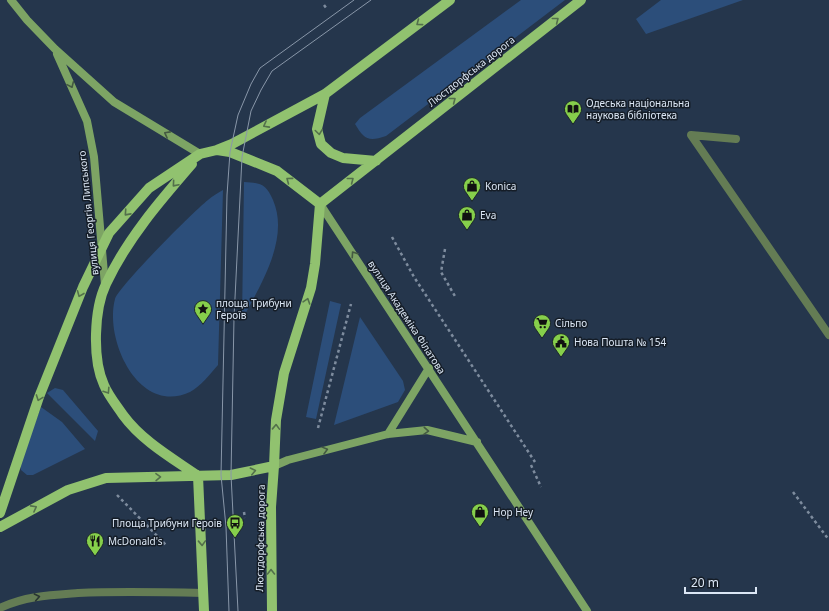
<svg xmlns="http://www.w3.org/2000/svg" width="829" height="611" font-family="'Noto Sans',sans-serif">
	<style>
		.green { fill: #2c4e7a }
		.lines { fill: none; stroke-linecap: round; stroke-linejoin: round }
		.path { stroke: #7e8c9e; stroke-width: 2.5; stroke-dasharray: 3 3; stroke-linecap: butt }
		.lane { stroke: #647c54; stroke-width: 8 }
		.secondary { stroke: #7da464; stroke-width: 8 }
		.primary { stroke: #91c26f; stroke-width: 10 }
		.tram { stroke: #8997a9; stroke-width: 1 }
		.oneway { stroke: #53704b }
		.oneway2 { stroke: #445a42 }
		.oneway3 { stroke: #293532 }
		.labels { text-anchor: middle; stroke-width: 3; stroke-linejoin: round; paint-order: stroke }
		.street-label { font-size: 10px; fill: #dbe6f4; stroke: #151d27 }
		.poi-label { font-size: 10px; fill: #dbe6f4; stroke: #151d27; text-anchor: start }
	</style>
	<rect width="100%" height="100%" fill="#25364c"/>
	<!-- green -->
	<path class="green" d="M521,0h44l-179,136c-18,6 -22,3 -31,-12l5,-6z
		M661,0h82l-97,34 -10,-15z
		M244,182c17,1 22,2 29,18 17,39 -13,86 -31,120z
		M223,190l-5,175c-8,9 -17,21 -28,27 -51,24 -86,-52 -75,-93 3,-12 79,-88 93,-99 4,-4 10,-7 15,-10z
		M330,301l11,3 -25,115 -10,-2z
		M360,317l43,64 2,9 -7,12 -64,23z
		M55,388l8,2 35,41 -3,10 -48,-48z
		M41,407l21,15 23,27 -52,26h-6l-6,-5 -1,-7z"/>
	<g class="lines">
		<!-- path -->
		<path class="path" d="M324,5l3,4
			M392,237l22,40 121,185
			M445,249l-4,23 15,26
			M318,428l33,-124
			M531,465l10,22
			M793,492l36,48
			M117,495l49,50
			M244,512l1,6"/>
		<!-- lane -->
		<path class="lane" d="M736,139l-45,-4 138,200
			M0,608c25,-12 51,-13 78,-15 42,-2 84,-1 126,0"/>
		<!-- secondary -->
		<path class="secondary" d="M11,0l16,20 28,29 59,53 86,52
			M57,54l30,67 7,36 11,128
			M320,204l267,407
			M388,434l41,-66
			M274,466l14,-6 100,-26 39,-4 50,12"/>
		<!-- primary -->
		<path class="primary" d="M325,94l-8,35 4,15 10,9 12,5 33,3
			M217,150l13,2 47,19 43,33
			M192,164c-32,37 -65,75 -86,120 -12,25 -14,75 -2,101 4,10 13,21 19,30 19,26 49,43 75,61
			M320,204l261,-204
			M198,476l6,135
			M0,513l39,-116 44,-110 26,-54 40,-45 51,-34 17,-4 15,-6 93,-50 125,-94
			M0,527l68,-37 38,-12 125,-3 43,-9
			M272,611l-1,-104 3,-41 2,-46 8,-47 27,-85 4,-24 5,-60"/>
		<!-- tram -->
		<path class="tram" d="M229,611l-3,-84 -5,-52 6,-280 3,-43 8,-37 13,-31 9,-16 94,-68
			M238,611l-7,-136 3,-157 8,-161 9,-46 10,-21 11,-19 99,-71"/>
	</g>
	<!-- one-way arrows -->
	<defs><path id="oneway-chevron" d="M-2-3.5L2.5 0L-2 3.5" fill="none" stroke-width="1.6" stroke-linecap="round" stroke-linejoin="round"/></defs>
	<g class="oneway">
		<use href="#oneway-chevron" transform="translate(556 20) rotate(-38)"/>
		<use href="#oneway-chevron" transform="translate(419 23) rotate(143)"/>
		<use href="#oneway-chevron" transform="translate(453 100) rotate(-38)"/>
		<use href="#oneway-chevron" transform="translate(266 125) rotate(152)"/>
		<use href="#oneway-chevron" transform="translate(319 132) rotate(82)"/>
		<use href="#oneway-chevron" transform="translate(289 180) rotate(-143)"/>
		<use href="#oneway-chevron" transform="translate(351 180) rotate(-38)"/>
		<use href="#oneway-chevron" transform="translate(175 184) rotate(131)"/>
		<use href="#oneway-chevron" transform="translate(127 213) rotate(132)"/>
		<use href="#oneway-chevron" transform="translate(80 294) rotate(112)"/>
		<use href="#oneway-chevron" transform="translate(307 301) rotate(-72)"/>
		<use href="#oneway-chevron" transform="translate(107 391) rotate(57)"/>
		<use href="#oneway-chevron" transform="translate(39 398) rotate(110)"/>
		<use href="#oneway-chevron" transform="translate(276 427) rotate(-88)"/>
		<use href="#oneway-chevron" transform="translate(253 471) rotate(-13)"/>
		<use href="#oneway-chevron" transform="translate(158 477) rotate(-1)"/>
		<use href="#oneway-chevron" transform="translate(34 508) rotate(-28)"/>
		<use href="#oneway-chevron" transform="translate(202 543) rotate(88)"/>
		<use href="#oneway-chevron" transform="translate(271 572) rotate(-90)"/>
	</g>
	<g class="oneway2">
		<use href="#oneway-chevron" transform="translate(71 85) rotate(66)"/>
		<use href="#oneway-chevron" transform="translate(167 134) rotate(-152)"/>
		<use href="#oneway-chevron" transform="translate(354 254) rotate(-124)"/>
		<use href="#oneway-chevron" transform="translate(426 431) rotate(4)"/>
		<use href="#oneway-chevron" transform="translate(325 450) rotate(-15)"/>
	</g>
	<use class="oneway3" href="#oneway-chevron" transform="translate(37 597) rotate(-11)"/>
	<!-- icons -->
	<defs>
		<g id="library-pin" transform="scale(0.9)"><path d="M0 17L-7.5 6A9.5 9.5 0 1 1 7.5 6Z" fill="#86cf4b" stroke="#151d27"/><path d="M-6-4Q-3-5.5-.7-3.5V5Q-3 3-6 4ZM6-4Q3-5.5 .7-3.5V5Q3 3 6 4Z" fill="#111"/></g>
		<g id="shop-pin" transform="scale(0.9)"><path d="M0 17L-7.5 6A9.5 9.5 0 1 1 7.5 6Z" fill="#86cf4b" stroke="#151d27"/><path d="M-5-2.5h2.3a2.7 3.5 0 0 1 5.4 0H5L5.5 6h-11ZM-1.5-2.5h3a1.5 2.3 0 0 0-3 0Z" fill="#111"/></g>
		<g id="sight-pin" transform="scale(0.9)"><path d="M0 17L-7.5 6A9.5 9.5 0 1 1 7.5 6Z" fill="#86cf4b" stroke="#151d27"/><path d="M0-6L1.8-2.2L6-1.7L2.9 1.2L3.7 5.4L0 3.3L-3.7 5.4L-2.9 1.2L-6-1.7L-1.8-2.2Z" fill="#111"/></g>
		<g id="supermarket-pin" transform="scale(0.9)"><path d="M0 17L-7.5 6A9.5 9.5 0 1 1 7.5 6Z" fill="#86cf4b" stroke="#151d27"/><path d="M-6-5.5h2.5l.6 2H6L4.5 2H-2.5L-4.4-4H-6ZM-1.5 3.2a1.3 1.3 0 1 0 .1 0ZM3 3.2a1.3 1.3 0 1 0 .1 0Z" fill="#111"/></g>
		<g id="civic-pin" transform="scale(0.9)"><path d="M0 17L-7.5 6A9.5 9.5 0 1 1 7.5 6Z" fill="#86cf4b" stroke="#151d27"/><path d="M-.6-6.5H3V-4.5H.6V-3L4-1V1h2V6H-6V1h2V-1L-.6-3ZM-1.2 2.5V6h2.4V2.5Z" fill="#111"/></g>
		<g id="bus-pin" transform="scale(0.9)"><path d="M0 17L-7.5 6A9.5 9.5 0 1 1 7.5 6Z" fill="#86cf4b" stroke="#151d27"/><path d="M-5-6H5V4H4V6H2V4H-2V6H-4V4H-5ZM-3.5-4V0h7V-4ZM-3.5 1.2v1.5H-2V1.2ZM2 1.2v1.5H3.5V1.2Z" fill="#111"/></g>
		<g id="restaurant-pin" transform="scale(0.9)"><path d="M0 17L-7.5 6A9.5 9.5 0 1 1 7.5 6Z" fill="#86cf4b" stroke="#151d27"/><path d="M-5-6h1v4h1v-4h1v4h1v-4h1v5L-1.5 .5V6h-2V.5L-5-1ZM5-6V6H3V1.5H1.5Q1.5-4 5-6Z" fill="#111"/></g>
	</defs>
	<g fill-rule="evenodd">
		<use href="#library-pin" x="573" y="109"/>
		<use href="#shop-pin" x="472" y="186"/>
		<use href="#shop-pin" x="467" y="215"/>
		<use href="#sight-pin" x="203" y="309"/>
		<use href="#supermarket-pin" x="542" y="323"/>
		<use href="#civic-pin" x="561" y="342"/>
		<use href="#shop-pin" x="480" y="512"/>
		<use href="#bus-pin" x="235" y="523"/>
		<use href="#restaurant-pin" x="95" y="541"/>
	</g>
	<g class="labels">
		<!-- street labels -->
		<g class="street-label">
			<text transform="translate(471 71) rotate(-38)" y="4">Люстдорфська дорога</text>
			<text transform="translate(88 213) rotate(-96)" y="4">вулиця Георгія Липського</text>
			<text transform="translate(407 317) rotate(57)" y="4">вулиця Академіка Філатова</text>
			<text transform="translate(260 538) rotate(-89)" y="4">Люстдорфська дорога</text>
		</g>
		<!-- poi labels -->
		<g class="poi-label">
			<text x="586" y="107">Одеська національна<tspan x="586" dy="12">наукова бібліотека</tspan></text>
			<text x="485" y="190">Konica</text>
			<text x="480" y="219">Eva</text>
			<text x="216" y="307">площа Трибуни<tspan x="216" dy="12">Героїв</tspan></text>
			<text x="555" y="327">Сільпо</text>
			<text x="574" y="346">Нова Пошта № 154</text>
			<text x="493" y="516">Hop Hey</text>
			<text x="222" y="527" text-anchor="end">Площа Трибуни Героїв</text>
			<text x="108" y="545">McDonald's</text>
		</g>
	</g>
	<!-- scale -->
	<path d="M685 587v6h71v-6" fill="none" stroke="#dbe6f4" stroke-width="2"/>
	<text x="691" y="587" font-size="12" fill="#dbe6f4" stroke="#151d27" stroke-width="3" paint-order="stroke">20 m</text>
</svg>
